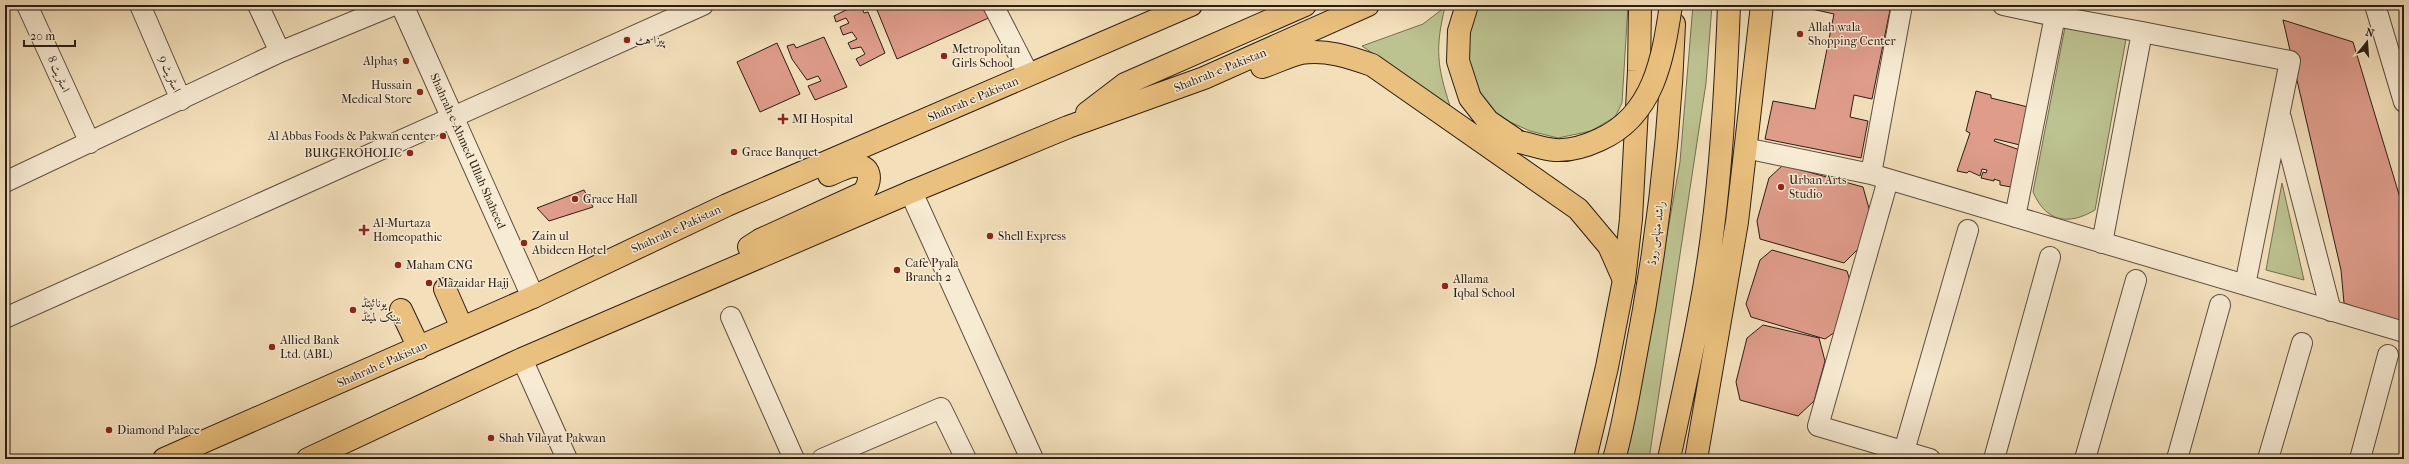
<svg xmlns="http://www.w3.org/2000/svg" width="2409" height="464" font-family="'IM FELL French Canon',Amiri,serif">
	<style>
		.green { fill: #bcc290; stroke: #737052 }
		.building { fill: #df9c8b; stroke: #2a1d15 }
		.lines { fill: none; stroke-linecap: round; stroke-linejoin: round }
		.minor-casing { stroke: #5c4e3e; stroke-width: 22 }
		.tertiary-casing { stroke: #5c4e3e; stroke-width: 24 }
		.primary-casing { stroke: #2a1d15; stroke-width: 24 }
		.trunk-casing { stroke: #2a1d15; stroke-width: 24 }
		.minor { stroke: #f7ebd3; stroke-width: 20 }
		.tertiary { stroke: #f7ebd3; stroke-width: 22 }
		.primary { stroke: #eac07e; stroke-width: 22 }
		.trunk { stroke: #eac07e; stroke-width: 22 }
		.trunk-bridge-casing { stroke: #2a1d15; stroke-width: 24; stroke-linecap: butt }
		.trunk-bridge { stroke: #eac07e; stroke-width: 22 }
		.poi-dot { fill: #8f2418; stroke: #f7ebd3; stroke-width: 1.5 }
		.labels { text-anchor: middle; stroke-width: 3; stroke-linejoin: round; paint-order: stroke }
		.poi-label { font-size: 12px; fill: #2a1d15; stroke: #f7ebd3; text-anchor: start }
		.street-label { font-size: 12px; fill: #2a1d15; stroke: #f7ebd3 }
	</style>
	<rect width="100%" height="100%" fill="#f3e0bb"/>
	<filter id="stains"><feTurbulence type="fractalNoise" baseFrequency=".005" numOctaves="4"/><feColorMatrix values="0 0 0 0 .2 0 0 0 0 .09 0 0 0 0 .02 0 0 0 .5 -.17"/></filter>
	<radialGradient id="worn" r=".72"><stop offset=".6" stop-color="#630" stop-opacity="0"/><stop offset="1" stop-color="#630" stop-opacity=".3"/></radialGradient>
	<!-- green -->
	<path class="green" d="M1478,5h150l-6,98 -7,14 -24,14 -33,7 -28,-7 -27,-12 -15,-12 -20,-39 2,-46z
		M1693,5h19l-6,78 -57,376h-25l14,-62 42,-235z
		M1445,7c-10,41 -8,59 5,99l-88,-60 61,-22z
		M2065,27l61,12 -31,171c-27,16 -49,12 -62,-18z
		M2282,183l22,97 -38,-10z"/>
	<!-- building -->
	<path class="building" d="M875,5h112l6,11 -96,43z
		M1803,5h88l-19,94 -18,-4 -4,22 18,4 -7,37 -96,-19 8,-38 42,8 19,-95 -31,-7z
		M861,6l3,7 4,-1 17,41 -25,13 -4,-7 9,-5 -4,-7 -10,2 -3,-6 9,-4 -5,-7 -9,3 -3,-8 9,-4 -3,-5 -10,4 -2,-6 16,-8z
		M2283,20l70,22 51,169v113l-60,-21 -3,-33z
		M824,37l23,50 -32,13 -7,-14 13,-5 -3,-5 -11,4 -15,-21 -5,-13 7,-2 2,4z
		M777,43l23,51 -40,18 -23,-50z
		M1976,91l15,4v3l37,9 -8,38 -25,-6 -1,2 26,9 -9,37 -11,-2v-4l-6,-2v2l-13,-3 2,-6 3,1 1,-3 -5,-1 -2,7 -11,-5 -2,2 -10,-2 13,-38 -4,-2z
		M1783,165l80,22 7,25 -10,35 -16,16 -84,-24 -3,-18 12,-43z
		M584,190l9,17 -44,14 -12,-13z
		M1772,250l75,21 3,10 -15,51 -10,7 -74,-22 -5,-13 14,-44z
		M1763,325l56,13 6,23 -11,40 -16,15 -58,-16 -4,-18 11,-44z"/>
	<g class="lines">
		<!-- minor casing -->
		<g class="minor-casing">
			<path id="minor" d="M27,5l63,138
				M140,5l41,95
				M258,5l22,47
				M993,5l36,70
				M2003,5l52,11
				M2375,5l29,97
				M2142,32l148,29 -45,224
				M2281,118l50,193
				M1745,148l126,26 533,158
				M1871,174l31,-169
				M1888,180l-70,246 112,33
				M5,182l275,-130 114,-47
				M2015,217l40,-201 87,16 -40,211
				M731,317l63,142
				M5,318l698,-313
				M522,359l45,100
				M1904,451l64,-221
				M822,459l119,-51 25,51
				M1994,459l56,-202
				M2085,459l51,-179
				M2177,459l43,-154
				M2268,459l34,-116
				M2360,459l28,-104"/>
		</g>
		<!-- tertiary casing -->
		<g class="tertiary-casing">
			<path id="tertiary" d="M402,5l131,292
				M911,192l121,267"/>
		</g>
		<!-- primary casing -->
		<g class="primary-casing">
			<path id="primary" d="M1585,459l22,-92 17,-87 7,-61 8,-148 1,-66
				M1614,459c9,-31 14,-63 20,-95 22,-112 36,-226 40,-340
				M1669,459c10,-48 21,-95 30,-143 20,-102 26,-207 30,-311
				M1696,459l41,-237 25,-217"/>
		</g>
		<!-- trunk casing -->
		<g class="trunk-casing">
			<path id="trunk" d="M1467,5l-8,26 -1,30 12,37 18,23 31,21
				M1262,67c13,-4 26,-11 39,-14 25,-4 48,4 71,12l206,144 31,37 15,34
				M1087,113l38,-29 180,-79
				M749,247l11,-7 103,-47c9,-12 9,-29 -10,-27 -8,1 -17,6 -24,9
				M445,289l17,39
				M401,310l18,38
				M164,459l369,-162 194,-92 464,-200
				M308,459l214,-100 389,-167 157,-65 136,-49 164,-73"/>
		</g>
		<!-- minor -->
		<use href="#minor" class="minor"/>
		<!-- tertiary -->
		<use href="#tertiary" class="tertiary"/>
		<!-- primary -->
		<use href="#primary" class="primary"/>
		<!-- trunk -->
		<use href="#trunk" class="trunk"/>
		<!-- trunk-bridge casing -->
		<g class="trunk-bridge-casing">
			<path id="trunk-bridge" d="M1519,142c11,2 24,7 36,8 15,1 31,-4 44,-10 55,-24 64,-82 72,-135"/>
		</g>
		<!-- trunk-bridge -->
		<use href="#trunk-bridge" class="trunk-bridge"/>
	</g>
	<!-- markers -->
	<g class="poi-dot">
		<circle cx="1800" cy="34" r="4"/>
		<circle cx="627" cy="40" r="4"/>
		<circle cx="944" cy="56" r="4"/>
		<circle cx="406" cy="61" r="4"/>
		<circle cx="420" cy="92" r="4"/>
		<path d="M781 113h4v4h4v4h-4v4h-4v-4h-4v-4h4z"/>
		<circle cx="443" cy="136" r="4"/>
		<circle cx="734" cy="152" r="4"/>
		<circle cx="410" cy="153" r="4"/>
		<circle cx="1781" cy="187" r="4"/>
		<circle cx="575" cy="199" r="4"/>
		<path d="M362 224h4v4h4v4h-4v4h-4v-4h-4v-4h4z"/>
		<circle cx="990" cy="236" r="4"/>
		<circle cx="524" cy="243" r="4"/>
		<circle cx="398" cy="265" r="4"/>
		<circle cx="897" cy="270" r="4"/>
		<circle cx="429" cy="283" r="4"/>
		<circle cx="1445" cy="286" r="4"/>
		<circle cx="353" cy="310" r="4"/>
		<circle cx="272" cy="347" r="4"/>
		<circle cx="109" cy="430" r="4"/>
		<circle cx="491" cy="438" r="4"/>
	</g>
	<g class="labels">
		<!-- poi labels -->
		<g class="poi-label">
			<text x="1808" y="31">Allah wala<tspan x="1808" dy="14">Shopping Center</tspan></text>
			<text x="635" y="44">پیزا ہٹ</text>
			<text x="952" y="53">Metropolitan<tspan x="952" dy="14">Girls School</tspan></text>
			<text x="398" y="65" text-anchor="end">Alpha5</text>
			<text x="412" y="89" text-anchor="end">Hussain<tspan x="412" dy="14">Medical Store</tspan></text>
			<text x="792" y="123">MI Hospital</text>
			<text x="435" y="140" text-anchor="end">Al Abbas Foods &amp; Pakwan center</text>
			<text x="742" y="156">Grace Banquet</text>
			<text x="402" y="157" text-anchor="end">BURGEROHOLIC</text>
			<text x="1789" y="184">Urban Arts<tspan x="1789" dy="14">Studio</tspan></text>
			<text x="583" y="203">Grace Hall</text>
			<text x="373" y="227">Al-Murtaza<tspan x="373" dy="14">Homeopathic</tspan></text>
			<text x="532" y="240">Zain ul<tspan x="532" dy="14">Abideen Hotel</tspan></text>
			<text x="998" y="240">Shell Express</text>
			<text x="905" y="267">Cafe Pyala<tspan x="905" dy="14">Branch 2</tspan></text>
			<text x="406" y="269">Maham CNG</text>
			<text x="1453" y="283">Allama<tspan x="1453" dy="14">Iqbal School</tspan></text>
			<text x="437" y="287">Mazaidar Hajj</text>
			<text x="361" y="307">یونائیٹڈ<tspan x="361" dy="14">بینک لمیٹڈ</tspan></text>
			<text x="280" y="344">Allied Bank<tspan x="280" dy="14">Ltd. (ABL)</tspan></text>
			<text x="117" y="434">Diamond Palace</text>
			<text x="499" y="442">Shah Vilayat Pakwan</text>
		</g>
		<!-- street labels -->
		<g class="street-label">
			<text transform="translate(1220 70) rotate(-22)" y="4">Shahrah-e-Pakistan</text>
			<text transform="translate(59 74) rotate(66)" y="4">اسٹریٹ 8</text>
			<text transform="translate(170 74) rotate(67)" y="4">اسٹریٹ 9</text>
			<text transform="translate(973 99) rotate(-23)" y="4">Shahrah e Pakistan</text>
			<text transform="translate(468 151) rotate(66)" y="4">Shahrah-e-Ahmed Ullah Shaheed</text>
			<text transform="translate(676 229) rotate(-25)" y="4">Shahrah e Pakistan</text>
			<text transform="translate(1656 233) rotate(-82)" y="4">راشد منہاس روڈ</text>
			<text transform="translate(382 364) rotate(-24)" y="4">Shahrah e Pakistan</text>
		</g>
	</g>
	<!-- margin -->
	<rect width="2409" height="464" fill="none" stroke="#f3e0bb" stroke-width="20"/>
	<rect x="6" y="6" width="2397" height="452" fill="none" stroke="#2a1d15" stroke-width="2"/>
	<rect x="10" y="10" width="2389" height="444" fill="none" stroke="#2a1d15"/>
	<!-- north arrow -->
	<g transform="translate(2367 42) rotate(17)" stroke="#f7ebd3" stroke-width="3" paint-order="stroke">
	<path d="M0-3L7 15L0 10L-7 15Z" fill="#2a1d15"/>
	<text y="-6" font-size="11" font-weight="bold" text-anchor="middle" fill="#2a1d15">N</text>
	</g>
	<!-- scale -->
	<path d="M24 40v6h51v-6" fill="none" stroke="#2a1d15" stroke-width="2"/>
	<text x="30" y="40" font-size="12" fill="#2a1d15" stroke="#f7ebd3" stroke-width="3" paint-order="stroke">20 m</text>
	<rect width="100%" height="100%" filter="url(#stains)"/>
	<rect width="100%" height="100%" fill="url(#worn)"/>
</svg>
